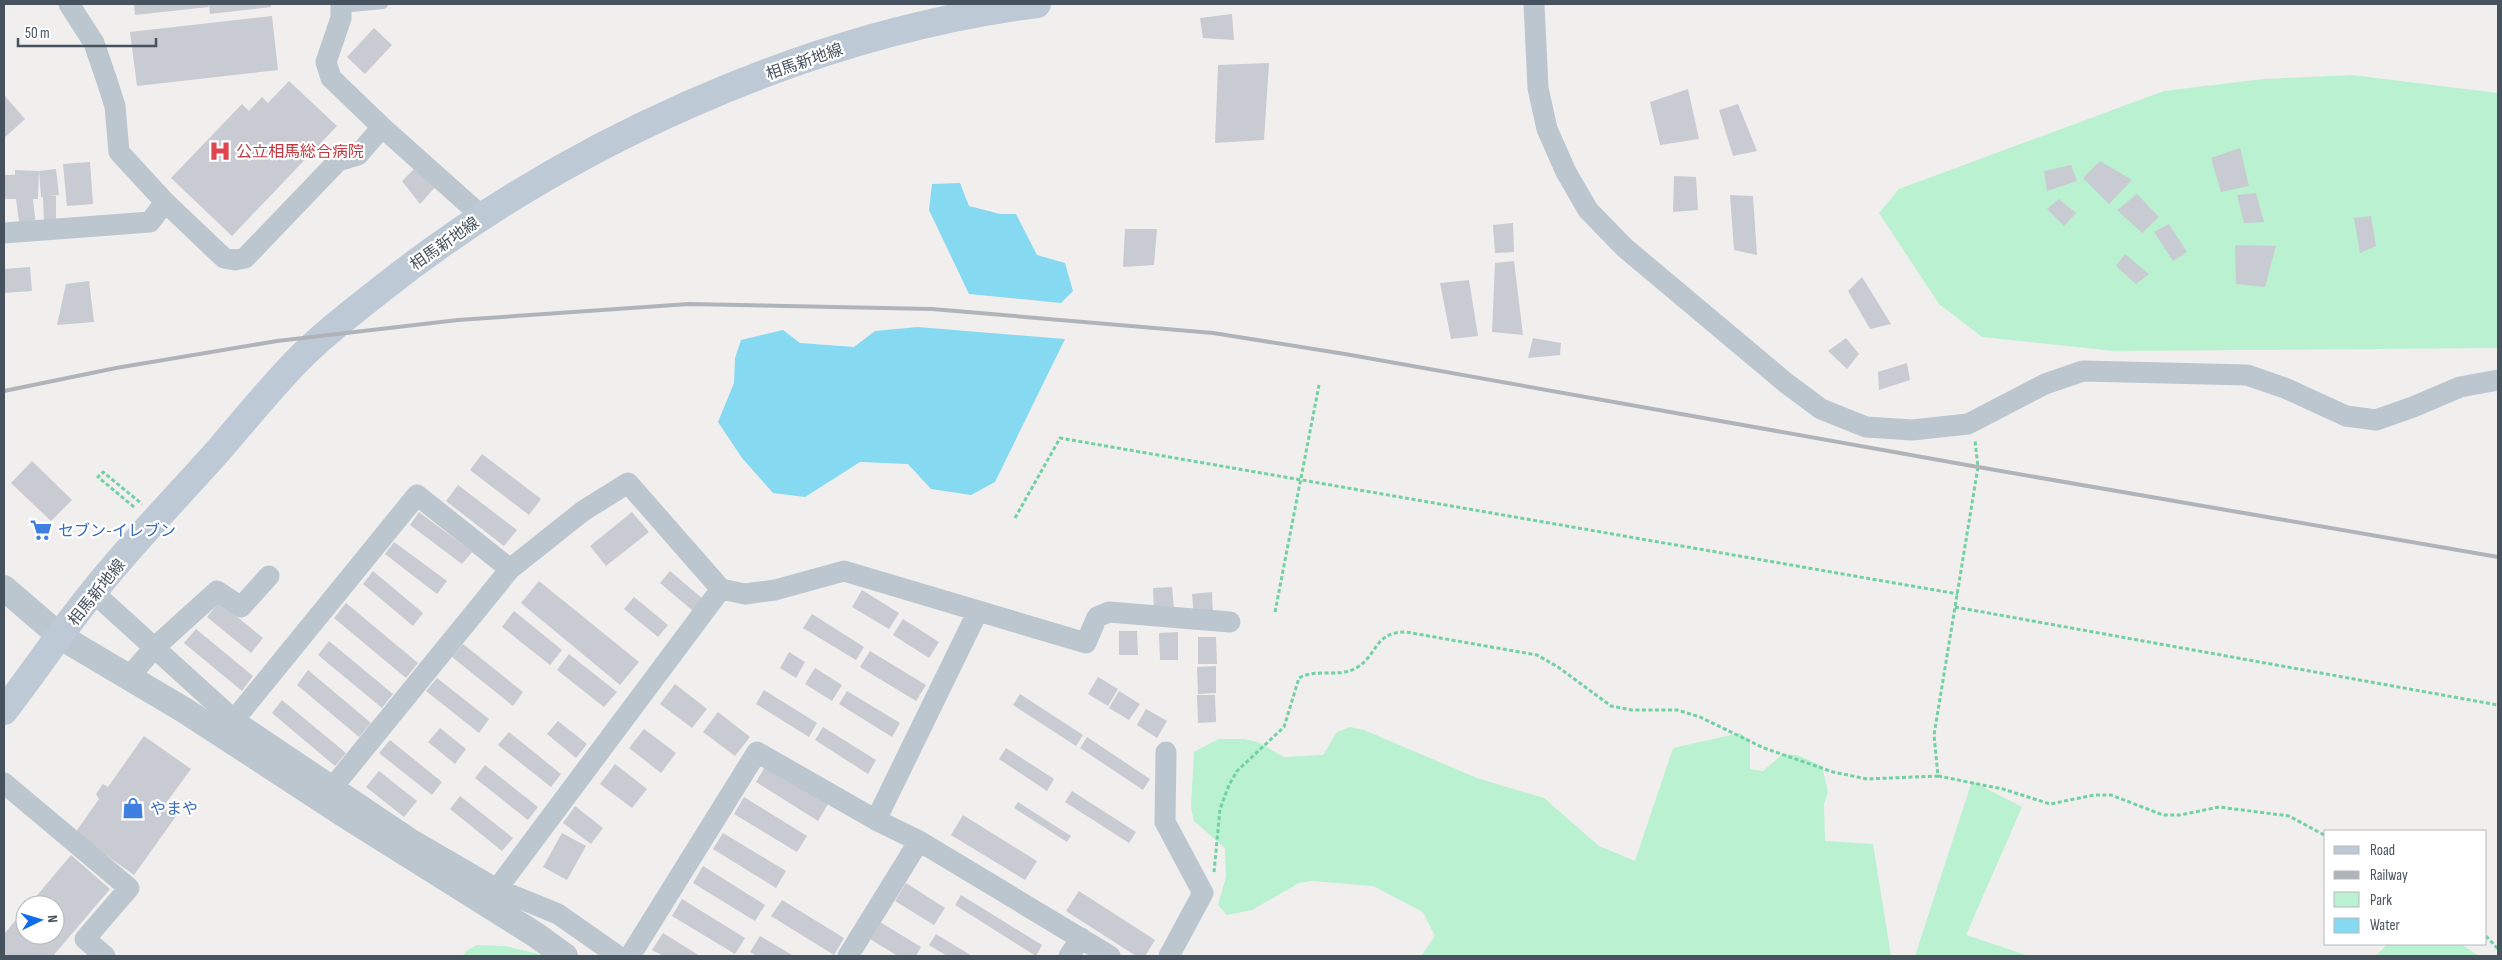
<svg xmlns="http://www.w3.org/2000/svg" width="2502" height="960" font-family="'Sofia Sans Condensed','Noto Sans JP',sans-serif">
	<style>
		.green { fill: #baf1d0 }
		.water { fill: #85d9f0 }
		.building { fill: #c8cbd1 }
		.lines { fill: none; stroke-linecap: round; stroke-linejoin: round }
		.path { stroke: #71d1a3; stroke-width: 3; stroke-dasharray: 4 2.5; stroke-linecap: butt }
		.service { stroke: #bcc6ce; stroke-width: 10 }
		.minor { stroke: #bcc6ce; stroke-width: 21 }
		.tertiary { stroke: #bcc6ce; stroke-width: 26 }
		.secondary { stroke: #bec9d6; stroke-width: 28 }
		.rail { stroke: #b0b4b9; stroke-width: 4 }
		.labels { text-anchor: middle; stroke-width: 4.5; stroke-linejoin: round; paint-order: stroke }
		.street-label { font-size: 16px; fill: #46525d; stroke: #fff }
		.health-label { font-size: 16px; fill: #be3a42; stroke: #fff; text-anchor: start }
		.shop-label { font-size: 16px; fill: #366cbe; stroke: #fff; text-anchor: start }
	</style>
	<rect width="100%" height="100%" fill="#f1eeee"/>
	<!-- green -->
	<path class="green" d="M2352,75l146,18v255l-384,3 -132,-14 -43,-33 -60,-91 20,-24 265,-98 99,-12z
		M1350,727l14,3 113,48 67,20 55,48 36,15 38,-113 67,-15 10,8v28l13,2 20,-17 14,1 25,11 6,26 -4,12 1,37 48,3 18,112h-470l14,-20 -12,-24 -50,-26 -61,-5 -13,2 -47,27 -25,5 -9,-10 8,-28 -1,-29 -31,-27 -3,-14 3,-55 24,-13h26l14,3 26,15 39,-2 14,-23z
		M1972,781l50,26 -56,128 63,21h-114z
		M2387,944h74l18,12h-103z
		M477,945l28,1 42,10h-84l3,-5z"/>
	<!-- water -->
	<path class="water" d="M960,183l9,23 31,8h16l21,41 28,8 8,28 -12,12 -92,-9 -40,-84 3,-26z
		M918,327l147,12 -70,143 -24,13 -40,-6 -23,-25 -48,-2 -55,35 -32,-4 -31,-35 -24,-36 16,-39 1,-25 6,-18 42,-10 17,13 54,4 21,-16z"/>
	<!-- building -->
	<path class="building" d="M134,4h74l1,3 -74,8z
		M209,4h62v3l-61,7z
		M1232,14l2,26 -31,-2 -3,-20z
		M272,16l6,54 -141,16 -7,-54z
		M374,28l18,17 -27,29 -18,-17z
		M1269,63l-5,77 -49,3 3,-78z
		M289,81l48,45 -105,110 -61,-58 71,-74 7,7 13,-14 6,6z
		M1688,89l11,50 -39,6 -10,-43z
		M4,95l21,24 -21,19z
		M1738,104l19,47 -24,5 -14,-46z
		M2240,148l9,38 -28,6 -10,-34z
		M2100,161l32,19 -23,24 -26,-26z
		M90,162l3,42 -26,2 -4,-42z
		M2071,165l6,16 -30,10 -3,-20z
		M415,168l23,16 -18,20 -18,-23z
		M56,169l3,26 -11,1h8v27h-12l-1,-26h-2l-2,-26z
		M15,170l24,1 -1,28h-5l3,28 -16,2 -4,-30h-12v-24h11z
		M1674,176l22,1 2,33 -25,2z
		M2256,193l8,29 -20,1 -7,-28z
		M2137,194l22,23 -17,16 -25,-23z
		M1730,195l23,1 4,59 -23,-5z
		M2059,199l17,14 -12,13 -17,-17z
		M2371,216l5,30 -16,7 -6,-35z
		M1513,223l1,29 -19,1 -2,-28z
		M2169,224l18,28 -14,9 -19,-29z
		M1125,229h32l-3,36 -31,2z
		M2235,245l41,1 -11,41 -29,-3z
		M2125,254l24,20 -13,10 -20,-18z
		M1514,261l9,74 -31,-3 3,-69z
		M30,267l2,24 -28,2v-24z
		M1862,277l29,47 -21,5 -22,-38z
		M1469,280l9,56 -27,3 -11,-56z
		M89,281l5,41 -37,3 9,-41z
		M1533,338l28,5 -1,12 -32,3z
		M1846,338l13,16 -12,15 -19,-18z
		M1907,363l3,17 -31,10 -1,-18z
		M482,454l59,45 -12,16 -59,-45z
		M32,461l40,39 -21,21 -40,-38z
		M458,485l59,45 -13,16 -58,-45z
		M419,512l53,40 -10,12 -52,-39z
		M632,512l17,20 -43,34 -16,-20z
		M394,542l53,39 -10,13 -52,-40z
		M373,571l50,42 -10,13 -50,-42z
		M670,571l33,28 -10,12 -33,-28z
		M539,581l100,81 -19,23 -99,-82z
		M1172,587l2,22 -20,1 -1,-22z
		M862,590l37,23 -10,16 -37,-22z
		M1212,592l1,23 -19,1 -2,-22z
		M634,597l34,28 -10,12 -34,-28z
		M219,602l44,36 -12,15 -44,-36z
		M346,603l72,60 -12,15 -72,-60z
		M514,611l48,39 -12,15 -48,-38z
		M812,614l52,33 -8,13 -53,-32z
		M903,619l36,23 -10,16 -36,-23z
		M196,629l57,47 -11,15 -58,-48z
		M1119,631h18l1,24h-19z
		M1178,632v28h-18l-1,-27z
		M1198,637h18l1,27h-19z
		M329,641l64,53 -11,14 -64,-53z
		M463,644l60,48 -10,14 -61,-49z
		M870,651l56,34 -10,16 -56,-34z
		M789,652l16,10 -9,16 -16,-10z
		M569,654l48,38 -13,15 -47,-37z
		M1216,666v27l-18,1 -1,-27z
		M815,668l27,17 -10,16 -27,-17z
		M308,670l63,53 -12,14 -62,-52z
		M1098,677l20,12 -10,17 -20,-12z
		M437,678l52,41 -10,14 -53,-42z
		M675,684l32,25 -15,19 -32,-24z
		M764,690l53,33 -8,14 -53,-33z
		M847,691l53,32 -8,14 -53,-33z
		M1119,691l21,13 -11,16 -20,-12z
		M1020,694l63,41 -7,11 -63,-41z
		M1197,695h18l1,27 -18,1z
		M282,700l64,53 -11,13 -63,-53z
		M1146,709l21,12 -10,17 -20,-13z
		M718,712l32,25 -15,19 -32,-24z
		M558,721l29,23 -11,14 -29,-24z
		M823,727l53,33 -8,14 -53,-34z
		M440,728l26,21 -11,15 -27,-22z
		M644,729l32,24 -15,20 -32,-25z
		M509,732l52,42 -10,13 -53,-42z
		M144,736l47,33 -25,34 13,9 -45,63 -59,-42 24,-34 -3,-5 7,-10 5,3z
		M1087,737l63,42 -7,11 -63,-42z
		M390,740l52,42 -10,13 -53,-42z
		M1006,748l48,31 -7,12 -48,-32z
		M615,764l32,25 -15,19 -32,-24z
		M485,765l53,42 -10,13 -53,-42z
		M766,765l62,39 -10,17 -62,-39z
		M379,771l38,30 -13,16 -38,-30z
		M1072,791l64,41 -7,11 -64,-41z
		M460,796l53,42 -11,13 -52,-42z
		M744,797l63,39 -10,16 -63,-38z
		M1018,802l53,34 -4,6 -53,-34z
		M575,806l28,22 -12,16 -28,-21z
		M963,815l74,46 -12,19 -74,-45z
		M562,833l24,13 -19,34 -24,-13z
		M723,833l63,38 -10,17 -63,-39z
		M71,855l39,34 -57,67h-49v-22l21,-25v26h30v-30h-26z
		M703,866l62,39 -10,16 -62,-38z
		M906,883l39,25 -11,17 -39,-24z
		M1079,891l76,49 -10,16h-9l-70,-45z
		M961,895l81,50 -6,11 -81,-51z
		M682,899l63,39 -10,16 -63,-38z
		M782,900l62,38 -10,17 -63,-39z
		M880,922l41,25 -5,9h-18l-28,-17z
		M663,933l37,23h-37l-11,-6z
		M936,934l36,22h-25l-18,-11z
		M760,936l34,20h-37l-7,-4z"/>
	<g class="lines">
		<!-- path -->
		<path class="path" d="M134,507l-36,-30 5,-5 39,32
			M1015,518l45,-80 898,156
			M1955,607l543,98
			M1275,612l44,-227
			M1938,776l65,13 47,15 44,-9h17l52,20h17l39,-8 70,9 37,20
			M1214,872l6,-63 9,-24 8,-14 47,-44 15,-49c17,-10 40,0 57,-10 22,-12 17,-36 50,-36l131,23 21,12 53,39 21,4h45l23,7 64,31 69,24 34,7 71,-3 -4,-41 44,-268 -3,-26
			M2486,936l12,13"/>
		<!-- service -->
		<path class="service" d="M341,8l42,-4"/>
		<!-- minor -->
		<path class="minor" d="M69,4l25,39 13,38 8,25 4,46 46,50 59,56 11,2 10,-2 93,-97 20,-6 24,-28 94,84 8,4
			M341,4v14l-15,44 5,16 51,49
			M1534,4l4,84 9,41 19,43 22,38 37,38 161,135 35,26 45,18 46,3 56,-6 77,-40 38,-13 164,4 38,13 61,28 30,4 37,-13 47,-20 38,-7
			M4,233l146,-11 15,-20
			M93,592l141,128 177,119 86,50 61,25 60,42
			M128,678l26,-30 63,-57 24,16 28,-31
			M234,720l183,-225 93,74
			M1166,752l-1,70 38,71 -34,63
			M4,783l125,105 -44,51 20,17
			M332,788l178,-219 73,-58 45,-28 93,106 24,5 30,-4 69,-19 242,72 11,-26 12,-5 121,10
			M876,820l102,-209
			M497,889l224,-300
			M630,956l127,-204 119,68 43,21 191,115
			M848,956l71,-115
			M1069,956l12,-18"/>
		<!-- tertiary -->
		<path class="tertiary" d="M4,588l57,49 123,73 161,105 191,120 29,21"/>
		<!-- secondary -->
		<path class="secondary" d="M4,711c30,-39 58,-81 89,-119 39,-49 83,-94 125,-141 25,-29 50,-60 77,-88 25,-26 55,-49 84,-72 182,-145 426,-257 658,-287"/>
		<!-- rail -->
		<path class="rail" d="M4,391l112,-23 161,-27 181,-21 231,-16 243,5 281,24 132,21 633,113 520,90"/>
	</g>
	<!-- icons -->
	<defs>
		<g id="hospital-bare" transform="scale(1.725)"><path d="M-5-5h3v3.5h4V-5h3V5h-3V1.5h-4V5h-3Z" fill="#e0444e" stroke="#fff" stroke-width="2.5" paint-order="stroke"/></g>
		<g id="supermarket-bare" transform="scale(1.725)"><path d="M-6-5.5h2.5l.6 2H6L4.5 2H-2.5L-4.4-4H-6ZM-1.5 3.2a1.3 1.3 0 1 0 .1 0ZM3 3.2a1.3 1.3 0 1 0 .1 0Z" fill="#3f7fe0" stroke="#fff" stroke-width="2.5" paint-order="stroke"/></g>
		<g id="shop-bare" transform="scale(1.725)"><path d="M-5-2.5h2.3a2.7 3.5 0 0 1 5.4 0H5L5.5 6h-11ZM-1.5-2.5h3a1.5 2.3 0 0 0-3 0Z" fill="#3f7fe0" stroke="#fff" stroke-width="2.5" paint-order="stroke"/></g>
	</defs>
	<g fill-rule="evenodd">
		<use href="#hospital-bare" x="220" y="151"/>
		<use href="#supermarket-bare" x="41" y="530"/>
		<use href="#shop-bare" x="133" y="808"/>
	</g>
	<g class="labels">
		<!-- street labels -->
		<g class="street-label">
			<text transform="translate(804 61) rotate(-19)" y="6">相馬新地線</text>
			<text transform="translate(444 243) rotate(-35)" y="6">相馬新地線</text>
			<text transform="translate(96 592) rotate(-51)" y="6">相馬新地線</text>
		</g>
		<!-- health labels -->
		<g class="health-label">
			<text x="236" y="157">公立相馬総合病院</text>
		</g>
		<!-- shop labels -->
		<g class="shop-label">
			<text x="58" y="536">セブン-イレブン</text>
			<text x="150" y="814">やまや</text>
		</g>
	</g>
	<!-- border -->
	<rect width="2502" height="960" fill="none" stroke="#46525d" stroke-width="10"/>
	<!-- legend -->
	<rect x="2324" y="830" width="162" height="115" fill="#ffffff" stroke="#b5babe"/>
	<rect x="2334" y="846" width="25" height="8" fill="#bec9d6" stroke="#b5babe"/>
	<text x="2370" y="855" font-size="15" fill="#46525d">Road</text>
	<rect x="2334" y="871" width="25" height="8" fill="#b0b4b9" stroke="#b5babe"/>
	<text x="2370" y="880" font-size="15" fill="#46525d">Railway</text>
	<rect x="2334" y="892" width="25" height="15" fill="#baf1d0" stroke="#b5babe"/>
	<text x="2370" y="905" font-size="15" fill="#46525d">Park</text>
	<rect x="2334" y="918" width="25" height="15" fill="#85d9f0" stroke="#b5babe"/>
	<text x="2370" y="930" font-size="15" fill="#46525d">Water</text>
	<!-- north arrow -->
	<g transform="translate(40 920) rotate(85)"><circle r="24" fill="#ffffff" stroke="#b5babe"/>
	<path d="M0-4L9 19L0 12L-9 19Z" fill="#106ce9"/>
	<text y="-8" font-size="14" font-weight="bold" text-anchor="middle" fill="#46525d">N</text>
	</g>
	<!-- scale -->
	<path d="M18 38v8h138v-8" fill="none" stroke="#46525d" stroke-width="2.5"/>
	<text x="25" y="38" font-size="15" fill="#46525d" stroke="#ffffff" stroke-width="4" paint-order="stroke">50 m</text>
</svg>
